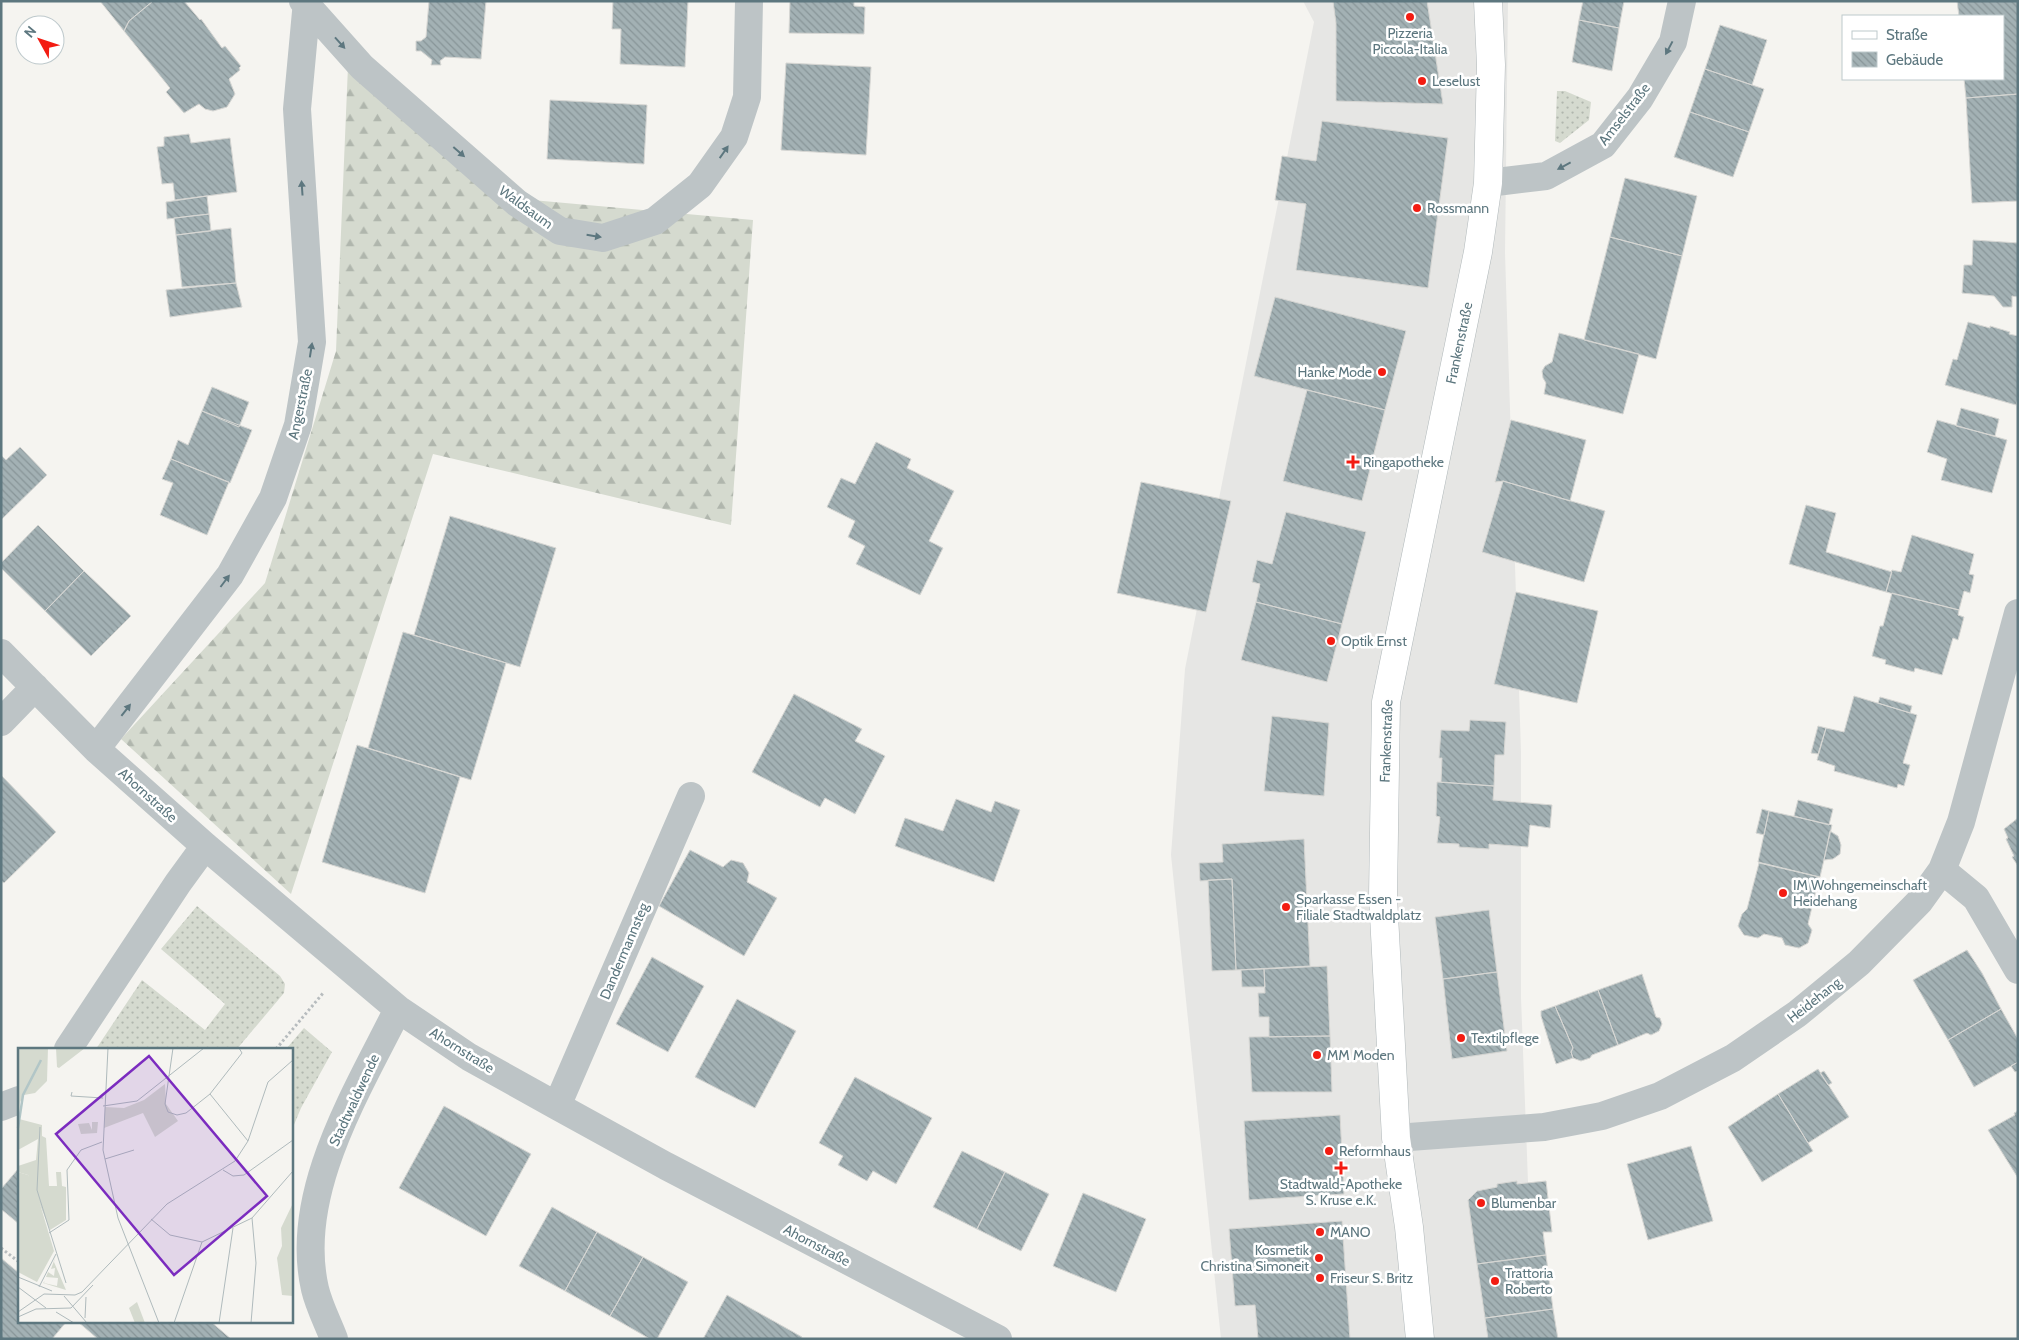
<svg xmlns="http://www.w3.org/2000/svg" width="2019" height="1340" font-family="Cabin,sans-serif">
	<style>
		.built { fill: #e6e6e4 }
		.grass { fill: url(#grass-dots) }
		.forest { fill: url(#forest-firs) }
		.building { fill: url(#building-back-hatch); stroke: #d6d6d3 }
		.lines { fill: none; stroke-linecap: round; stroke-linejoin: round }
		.major-casing { stroke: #b0b8ba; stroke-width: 29 }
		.path { stroke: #b7bcbe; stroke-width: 3; stroke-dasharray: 2.5 2.5; stroke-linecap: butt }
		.minor { stroke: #bdc4c6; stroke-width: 28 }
		.major { stroke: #fff; stroke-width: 28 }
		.oneway { fill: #5d777f }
		.poi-dot { fill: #f31c12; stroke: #fff; stroke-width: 2 }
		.labels { text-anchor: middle; stroke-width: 5; stroke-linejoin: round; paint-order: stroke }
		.poi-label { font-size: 14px; fill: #5d777f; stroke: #fff; text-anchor: start }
		.street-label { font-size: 14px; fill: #5d777f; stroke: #fff }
		.inset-river { fill: none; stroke: #b2c6c7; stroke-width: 2.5 }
		.inset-road { fill: none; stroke: #afbabc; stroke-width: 1 }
		.view { fill: #7b2cbf; fill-opacity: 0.15; stroke: #7b2cbf; stroke-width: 2.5 }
		.inset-edge { fill: none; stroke: #5d777f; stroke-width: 2.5 }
	</style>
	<defs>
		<pattern id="grass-dots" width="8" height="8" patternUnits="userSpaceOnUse" patternTransform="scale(1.25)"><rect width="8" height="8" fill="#d5dacf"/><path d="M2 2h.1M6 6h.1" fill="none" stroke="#b0b6ad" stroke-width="1.8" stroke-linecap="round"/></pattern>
		<pattern id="forest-firs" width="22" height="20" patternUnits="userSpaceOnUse" patternTransform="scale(1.25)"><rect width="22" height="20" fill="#d5dacf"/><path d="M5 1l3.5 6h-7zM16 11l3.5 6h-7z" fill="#b0b6ad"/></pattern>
		<pattern id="building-back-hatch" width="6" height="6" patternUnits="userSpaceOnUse" patternTransform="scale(1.25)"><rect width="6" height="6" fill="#a3b1b4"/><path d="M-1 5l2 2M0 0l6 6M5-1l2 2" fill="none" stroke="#889598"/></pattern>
	</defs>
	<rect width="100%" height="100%" fill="#f5f4f0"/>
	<!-- built -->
	<path class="built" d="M1303,1h205l-3,252 16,499v246l13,341h-313l-50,-484 14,-186 129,-647z"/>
	<!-- grass -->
	<path class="grass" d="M1557,91h8l26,11 -2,18 -29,23 -5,-2z
		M197,906l83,70 5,8 -1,9 -47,56h-141l46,-69 63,50 20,-26 -64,-55z
		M304,1028l28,24 -31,56 -10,24v-83h-5z"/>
	<!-- forest -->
	<path class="forest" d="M348,66l173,133 232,21 -22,305 -298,-71 -142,440 -170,-155 144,-156 71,-232z"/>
	<!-- building -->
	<path class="building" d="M100,1h53l-24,20 -5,10z
		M153,1h31l16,19 1,-1 21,29 3,-2 16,20 -2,2 1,2 -11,9 6,15 -8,13 -14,4 -8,-2 -6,-5 -15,9 -18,-21 4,-4 -46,-57 5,-10z
		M429,1h57l-5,58 -36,-2 -5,4 1,4h-10l1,-5 -11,-9h-5v-10h5l5,-4z
		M613,1h75l-3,66 -65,-3 1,-35h-9z
		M790,1h64v5l11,1 -1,27 -75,-1z
		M1333,1h94l16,103 -107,-3v-78z
		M1583,1h41l-5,27 -40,-8z
		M1957,1h61v93l-52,4 -2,-19h39v-63h-44z
		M1579,20l40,8 -7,43 -40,-9z
		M1720,25l47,15 -15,45 -47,-16z
		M786,63l85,4 -5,88 -85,-5z
		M1705,69l59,20 -15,43 -59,-20z
		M2018,94v107l-46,2 -6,-105z
		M550,100l97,5 -3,59 -97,-5z
		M1690,112l59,20 -16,45 -59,-20z
		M1322,121l126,17 -20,150 -132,-18 10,-66 -31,-4 7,-44 34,5z
		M189,134l2,9 39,-5 7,54 -62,8 -2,-17 -11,1 -5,-37 7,-1v-9z
		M1625,178l72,18 -15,60 -72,-19z
		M207,196l2,18 -42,5 -1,-17z
		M209,214l2,17 -35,4 -2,-17z
		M231,228l5,55 -54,4 -6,-52z
		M1610,237l72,19 -26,103 -72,-19z
		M1973,240l45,3v54l-6,-1v11h-9l-9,-11 -32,-3 2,-28h8z
		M236,283l6,24 -72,10 -4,-27z
		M1275,297l131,34 -21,79 -131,-34z
		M1968,322l22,6v-2l20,6 -1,2 9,2v62l-2,7 -71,-20 8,-26 4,1z
		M1559,333l80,21 -16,60 -79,-20 2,-11 -3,-5 -1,-7 3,-5 7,-4z
		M212,387l37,15 -10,25 -37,-16z
		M1307,390l78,20 -23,91 -79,-20z
		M1961,408l38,11 -4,17 -39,-10z
		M202,411l50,19 -22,53 -59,-24 7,-19 10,5z
		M1511,420l75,20 -16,61 -67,-20 -8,1z
		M1937,420l70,20 -15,53 -51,-13 6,-21 -20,-7z
		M876,442l35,17 -4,9 47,23 -25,50 14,7 -23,47 -64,-31 9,-18 -17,-9 7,-16 -28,-14 14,-29 14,6z
		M20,447l27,28 -46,45v-65l5,5z
		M171,459l58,23 -22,53 -47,-20 13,-32 -11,-4z
		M1503,481l102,30 -21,71 -102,-30z
		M1141,482l90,19 -25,111 -89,-19z
		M1806,505l30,8 -10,39 66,20 -6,20 -97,-28z
		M1286,512l80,20 -24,92 -86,-22 4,-18 -8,-2 5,-22 15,4z
		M450,516l106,32 -36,119 -106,-32z
		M38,525l46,46 -39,40 -44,-43v-5z
		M1912,535l62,19 -5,20 5,1 -4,18 -6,-2 -5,19 -73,-18 6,-22 9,2z
		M84,571l47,45 -40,40 -46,-45z
		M1516,592l82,19 -21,92 -83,-19z
		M1892,593l67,17 -1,5 6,2 -6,23 -5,-2 -11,37 -27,-7 -1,4 -29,-8 1,-4 -14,-4 8,-30h3z
		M1256,602l86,22 -15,58 -86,-22z
		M403,632l103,31 -35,117 -103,-32z
		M794,694l68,35 -7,12 30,15 -30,58 -30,-16 -5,9 -68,-35z
		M1854,696l63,19 -14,48 7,2 -6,21 -6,-2 -1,4 -63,-17 1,-5 -18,-6 9,-32 18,4z
		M1880,697l32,9 -2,7 -32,-10z
		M1272,716l57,7 -5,73 -60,-5z
		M1470,720l36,2 -2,33h-9l-1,31 -53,-4 1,-24h-3l2,-28 28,1z
		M1818,726l8,2 -8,26 -7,-1z
		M357,745l103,32 -35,116 -103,-31z
		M1,775l55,57 -52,51 -3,-2z
		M1437,782l57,4 -1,14 59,5 -2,23 -20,-3 -2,22 -39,-3v5l-30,-2v-3l-22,-1 3,-26 -4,-1z
		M956,799l35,13 4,-11 25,9 -26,72 -99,-36 10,-28 38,13z
		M1798,800l35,9 -4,16 -35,-9z
		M1762,809l7,2 -5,24 -8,-2z
		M1769,811l63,14 -12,52 -62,-15z
		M2018,818v48l-6,-9 2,-1 -8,-17 2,-1 -4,-9z
		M1830,831l8,5 3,9 -1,9 -7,5 -9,1z
		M1304,839l6,127 -74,4 -4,-91 -32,2 -1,-18 24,-1 -1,-18z
		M690,850l33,17 8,-7 12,3 6,10 -2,9 30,16 -33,58 -85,-50z
		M1759,863l60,14 -11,47 4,6 -4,13 -9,5 -14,-3 -3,-7 -18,-4 -6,4 -14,-3 -6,-9 4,-12 5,-5z
		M1232,879l4,91 -24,1 -4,-91z
		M1489,910l8,62 -54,7 -8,-62z
		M1967,950l15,23 19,36 -53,31 -35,-60z
		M652,957l52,29 -36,66 -52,-28z
		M1327,966l3,70 -61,1v-20h-10l-1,-24h7l-1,-24z
		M1264,969l1,18h-23l-1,-17z
		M1497,972l10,79 -55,8 -9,-80z
		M1642,974l14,43 4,1 2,6 -3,7 -8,4 -4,-2 -29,12 -20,-55z
		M1598,990l20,55 -26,10 -2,3 -9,3 -8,-3 -2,-6 2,-4 -18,-42z
		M737,999l59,32 -41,77 -60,-31z
		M1555,1006l18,42 -2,4 2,6 -17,6 -15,-48v-5z
		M2001,1009l17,30v23l-44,25 -26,-47z
		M1330,1036l2,56h-80l-3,-55z
		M2018,1062v9l-3,1 -4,-6z
		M1818,1069l31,48 -41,26 -30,-49z
		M1824,1071l8,12 -4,2 -8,-12z
		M855,1077l77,41 -36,66 -23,-13 -6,10 -29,-16 5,-9 -24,-13z
		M1778,1094l35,57 -51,31 -34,-55z
		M444,1106l87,48 -45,82 -87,-48z
		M2018,1111v67l-30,-48 27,-15 -1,-2z
		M1340,1115l4,79 -95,6 -5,-79z
		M1691,1146l22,75 -65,19 -21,-76z
		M962,1151l43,21 -28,57 -44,-22z
		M19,1168v56l-18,-15v-20z
		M1005,1172l44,22 -28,57 -44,-22z
		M1517,1181v3l29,-3 6,51h-9l3,23 -69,9 -9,-64 9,-9 20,-4v-3z
		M1083,1193l63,26 -30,73 -63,-26z
		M552,1207l45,25 -32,59 -46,-25z
		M1342,1221l8,118h-92l-3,-34 -20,1 -6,-77z
		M597,1232l46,25 -33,59 -45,-25z
		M1546,1255l7,54 -68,9 -8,-54z
		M643,1257l45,25 -31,57h-7l-40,-23z
		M1,1258l18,15v48h48l-15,18h-51z
		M727,1295l75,42 -1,2h-98z
		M1553,1309l5,30h-70l-3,-21z
		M77,1321h133l21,18h-133z"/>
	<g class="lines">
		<!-- major casing -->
		<g class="major-casing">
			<path id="major" d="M1420,1339l-11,-112 -13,-89 -13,-241 3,-195 92,-450 10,-69 3,-118 -3,-64"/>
		</g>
		<!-- path -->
		<path class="path" d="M276,1049l48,-57
			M1,1248l18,14"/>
		<!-- minor -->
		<path class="minor" d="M303,1l59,66 155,136 43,28 43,7 52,-17 45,-36 34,-48 13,-40 2,-96
			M1488,183l58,-7 57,-31 37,-47 33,-56 9,-41
			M1,653l95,96 109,97 193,163 71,48 88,49 109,60 332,173
			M1,722l34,-35
			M96,749l134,-174 43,-77 25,-73 14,-83 -15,-233 10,-108
			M1942,870l34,28 42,72
			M68,1049l110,-166 27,-37
			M557,1106l134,-310
			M1,1107l18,-7
			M1396,1138l148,-11 58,-11 58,-20 73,-38 64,-44 62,-51 60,-61 23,-32 19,-48 57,-209
			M334,1339c-6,-16 -15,-33 -19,-50 -22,-96 42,-197 83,-280"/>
		<!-- major -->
		<use href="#major" class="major"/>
	</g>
	<!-- one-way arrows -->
	<defs><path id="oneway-solid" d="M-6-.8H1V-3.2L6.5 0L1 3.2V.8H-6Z" transform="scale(1.25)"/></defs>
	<g class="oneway">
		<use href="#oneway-solid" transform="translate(340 43) rotate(48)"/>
		<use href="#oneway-solid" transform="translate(1669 48) rotate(118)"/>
		<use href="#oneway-solid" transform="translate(459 152) rotate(41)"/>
		<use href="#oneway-solid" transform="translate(724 152) rotate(-55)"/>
		<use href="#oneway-solid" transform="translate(1564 166) rotate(152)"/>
		<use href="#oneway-solid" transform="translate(302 188) rotate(-94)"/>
		<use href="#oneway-solid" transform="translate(594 236) rotate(9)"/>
		<use href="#oneway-solid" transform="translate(311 350) rotate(-81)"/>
		<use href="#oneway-solid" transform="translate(225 581) rotate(-53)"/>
		<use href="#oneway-solid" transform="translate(126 710) rotate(-52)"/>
	</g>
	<!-- markers -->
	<g class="poi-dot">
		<circle cx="1410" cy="17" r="5"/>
		<circle cx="1422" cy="81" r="5"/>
		<circle cx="1417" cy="208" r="5"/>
		<circle cx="1382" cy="372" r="5"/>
		<path d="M1350.5 454.5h5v5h5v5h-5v5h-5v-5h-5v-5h5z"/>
		<circle cx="1331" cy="641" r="5"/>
		<circle cx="1783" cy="893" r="5"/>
		<circle cx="1286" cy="907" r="5"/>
		<circle cx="1461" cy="1038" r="5"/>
		<circle cx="1317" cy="1055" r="5"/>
		<circle cx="1329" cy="1151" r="5"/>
		<path d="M1338.5 1160.5h5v5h5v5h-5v5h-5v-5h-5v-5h5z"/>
		<circle cx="1481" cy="1203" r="5"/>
		<circle cx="1320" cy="1232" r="5"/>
		<circle cx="1319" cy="1258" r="5"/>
		<circle cx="1320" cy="1278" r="5"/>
		<circle cx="1495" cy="1281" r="5"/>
	</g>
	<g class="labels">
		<!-- poi labels -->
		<g class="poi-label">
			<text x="1410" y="38" text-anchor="middle">Pizzeria<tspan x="1410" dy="16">Piccola-Italia</tspan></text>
			<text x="1432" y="86">Leselust</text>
			<text x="1427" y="213">Rossmann</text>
			<text x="1372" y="377" text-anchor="end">Hanke Mode</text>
			<text x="1363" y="467">Ringapotheke</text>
			<text x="1341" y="646">Optik Ernst</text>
			<text x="1793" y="890">IM Wohngemeinschaft<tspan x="1793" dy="16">Heidehang</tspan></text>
			<text x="1296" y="904">Sparkasse Essen -<tspan x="1296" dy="16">Filiale Stadtwaldplatz</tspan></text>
			<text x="1471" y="1043">Textilpflege</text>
			<text x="1327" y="1060">MM Moden</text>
			<text x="1339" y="1156">Reformhaus</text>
			<text x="1341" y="1189" text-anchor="middle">Stadtwald-Apotheke<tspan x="1341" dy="16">S. Kruse e.K.</tspan></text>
			<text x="1491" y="1208">Blumenbar</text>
			<text x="1330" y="1237">MANO</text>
			<text x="1309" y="1255" text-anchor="end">Kosmetik<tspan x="1309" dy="16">Christina Simoneit</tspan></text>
			<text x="1505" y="1278">Trattoria<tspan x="1505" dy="16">Roberto</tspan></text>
			<text x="1330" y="1283">Friseur S. Britz</text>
		</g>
		<!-- street labels -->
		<g class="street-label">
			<text transform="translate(1624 114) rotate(-52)" y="5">Amselstraße</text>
			<text transform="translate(526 207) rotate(36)" y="5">Waldsaum</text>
			<text transform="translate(1459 343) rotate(-78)" y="5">Frankenstraße</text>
			<text transform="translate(300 404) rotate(-78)" y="5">Angerstraße</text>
			<text transform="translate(1386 741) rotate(-88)" y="5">Frankenstraße</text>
			<text transform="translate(148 795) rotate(42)" y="5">Ahornstraße</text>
			<text transform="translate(624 951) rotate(-67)" y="5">Dandermannsteg</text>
			<text transform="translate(1814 1000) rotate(-38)" y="5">Heidehang</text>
			<text transform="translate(462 1050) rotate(32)" y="5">Ahornstraße</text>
			<text transform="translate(354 1100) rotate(-65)" y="5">Stadtwaldwende</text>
			<text transform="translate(817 1245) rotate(28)" y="5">Ahornstraße</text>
		</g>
	</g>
	<!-- overview -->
	<g transform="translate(18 1048)">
		<rect width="275" height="275" fill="#f5f4f0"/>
		<path d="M74,74h6l-1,11 -16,1 -3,-10 11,-1 3,7zM37,210l-1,4 12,28 -23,-7 2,-2 -1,2 13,3 1,-8 -12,-1 2,-5 6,4 1,-8 -4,1zM119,254l8,21h-10l-6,-15z" fill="#d5dacf"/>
		<path d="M0,0h30l-1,33 -12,12 -11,2 -4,7 -1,17 23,6v11l4,2 3,48h8l-1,-14h5l1,14 4,1v33l-16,10 -22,-55 -10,-3v-6l18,-6 2,-21 -20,11zM38,0h29l-26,20 -2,-1zM147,36l1,20 12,17 -23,16 -12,-24 -39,15 1,-21 19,1 20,-8zM275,155v93l-11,-1 -5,-37 5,-12 -1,-18z" fill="#d5dacf"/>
		<path d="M0,124l10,3 6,9 20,67 -17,31 -19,-10z" fill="#d5dacf"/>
		<path class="inset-river" d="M0,80l5,-33 18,-35"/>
		<path class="inset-road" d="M90,0l-5,102 15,68 41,105M155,0l-8,56 3,8 9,3 9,-2 24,-19 32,-41 -3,-5M54,44l-1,4 32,2M192,46l38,47M85,58l34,-5 67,-53M22,79l-3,63 29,93M87,111l29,-9M205,122l10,6 11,-1 49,-35M133,171l19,16 32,7 50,-24 41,-47M31,185l20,-13 -2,-50 14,-20 21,-8M0,229l34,14M0,239l28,21M21,239l17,-33M46,248l23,27M0,264l26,-18 31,1 7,-3 85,-88 68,-43 13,-20 20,-59 25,-22M38,264l18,11M0,269l18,-8 35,-1 22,-23M67,270l1,-21M156,275l28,-81M201,275l14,-95M233,275l5,-60 -4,-45"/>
		<path class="view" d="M131,8l118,140 -93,79 -118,-141z"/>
		<rect width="275" height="275" class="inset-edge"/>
	</g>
	<!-- border -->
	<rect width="2019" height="1340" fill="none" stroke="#5d777f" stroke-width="5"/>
	<!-- legend -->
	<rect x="1842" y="15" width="162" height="65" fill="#ffffff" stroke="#bec9cc"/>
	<rect x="1852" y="31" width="25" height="8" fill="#ffffff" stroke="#bec9cc"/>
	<text x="1886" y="40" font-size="15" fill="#5d777f">Straße</text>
	<rect x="1852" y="52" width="25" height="15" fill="url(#building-back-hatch)" stroke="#bec9cc"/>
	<text x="1886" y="65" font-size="15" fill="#5d777f">Gebäude</text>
	<!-- north arrow -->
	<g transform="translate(40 40) rotate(310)"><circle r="24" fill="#ffffff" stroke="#bec9cc"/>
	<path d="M0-4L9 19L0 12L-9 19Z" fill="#f31c12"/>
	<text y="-8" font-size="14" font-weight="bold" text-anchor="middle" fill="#5d777f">N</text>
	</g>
</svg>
